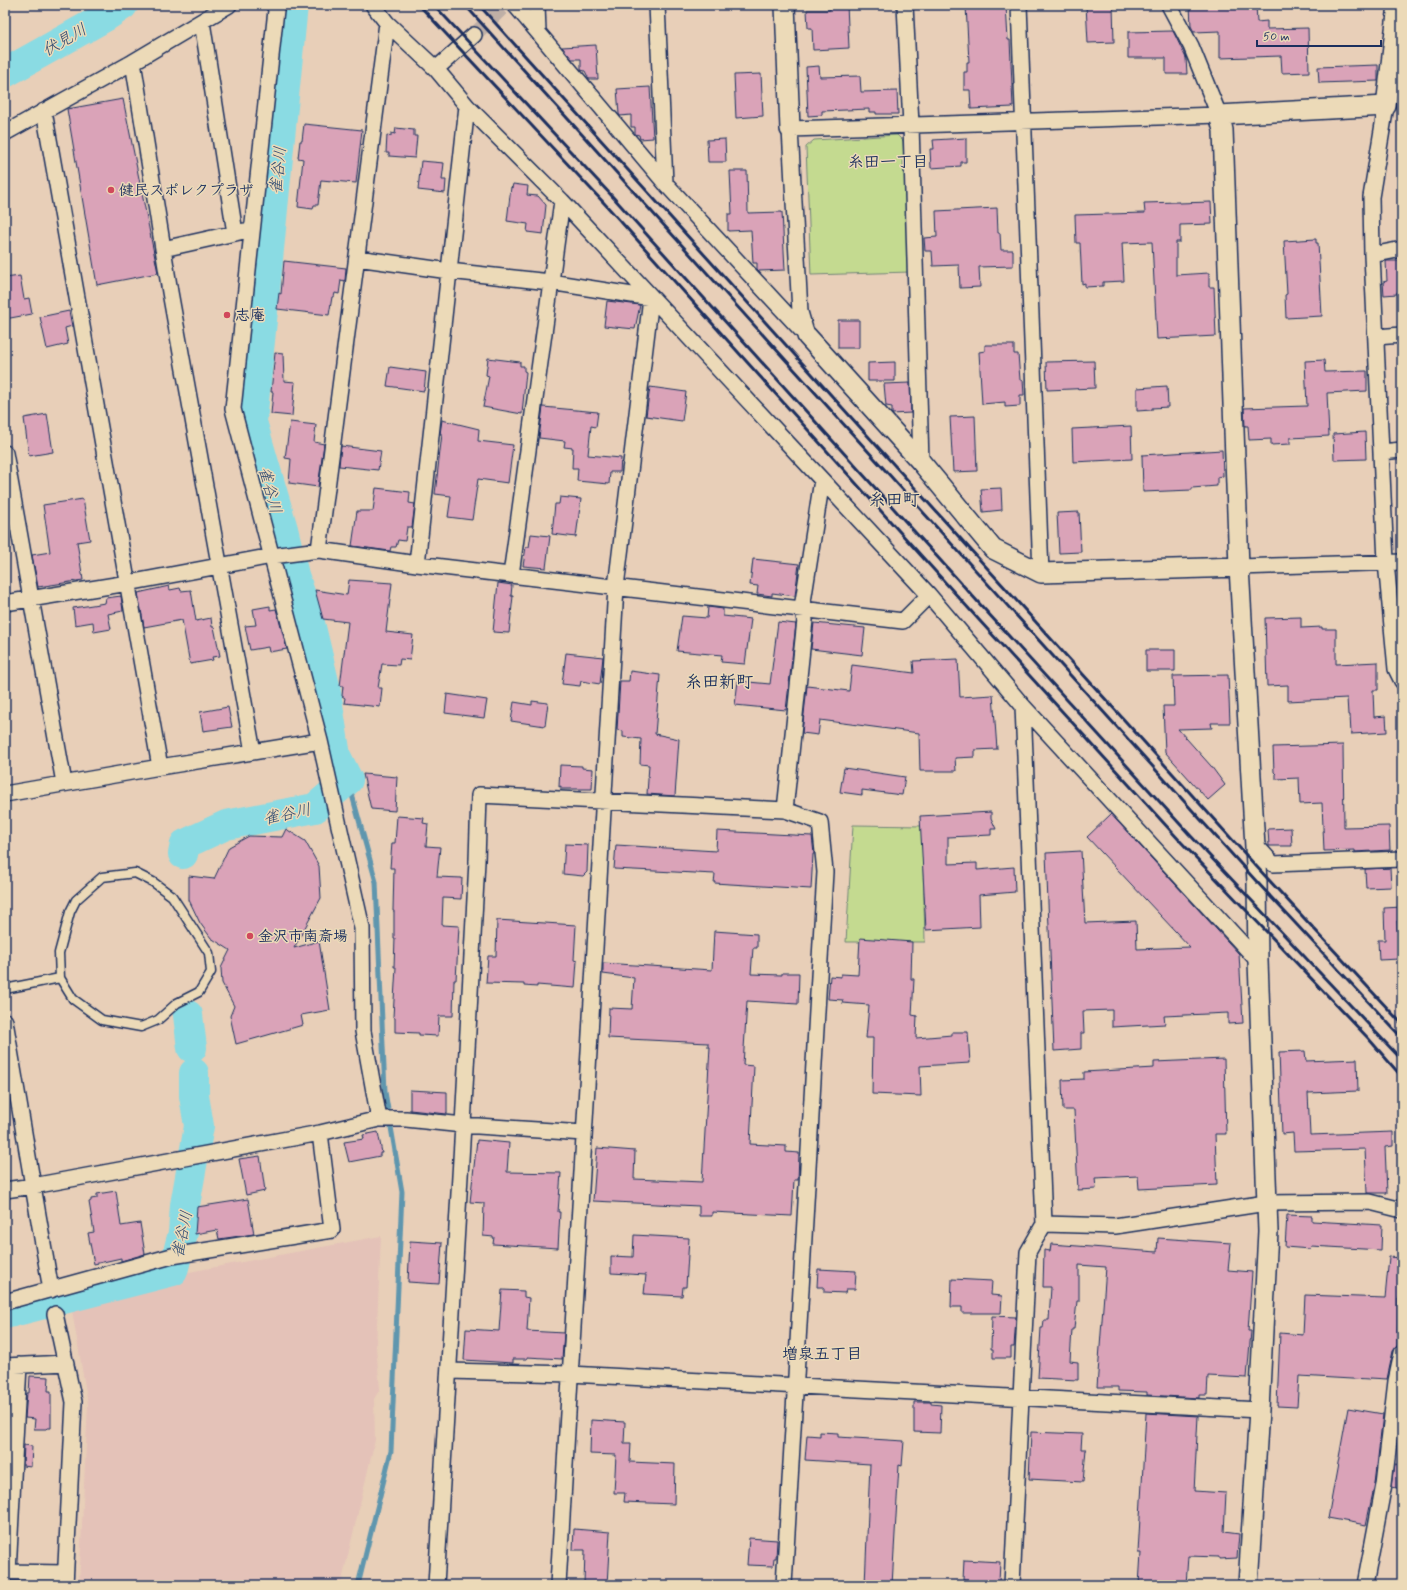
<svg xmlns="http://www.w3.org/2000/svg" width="1407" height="1590" font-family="Mynerve,'Klee One',sans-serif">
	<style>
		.built { fill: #e4c2b8 }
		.green { fill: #c4da90; stroke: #708477 }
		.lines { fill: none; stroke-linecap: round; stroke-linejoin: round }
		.stream { stroke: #5e96ae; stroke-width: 5 }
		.river { stroke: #8adbe3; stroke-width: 30 }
		.building { fill: #daa3b8; stroke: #1b2f5e }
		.minor-tunnel { stroke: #bfafa6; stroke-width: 15; stroke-dasharray: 15 8; stroke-linecap: butt }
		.service-casing { stroke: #1b2f5e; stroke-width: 11 }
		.minor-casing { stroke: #1b2f5e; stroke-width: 18 }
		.tertiary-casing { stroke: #1b2f5e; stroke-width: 22 }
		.service { stroke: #ecdab8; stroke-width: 8 }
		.minor { stroke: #ecdab8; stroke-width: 15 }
		.tertiary { stroke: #ecdab8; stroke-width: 19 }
		.rail { stroke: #1b2f5e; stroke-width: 3 }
		.poi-dot { fill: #d1495b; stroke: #ecdab8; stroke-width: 1.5 }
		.labels { text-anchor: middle; stroke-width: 3; stroke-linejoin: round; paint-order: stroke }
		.poi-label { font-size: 15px; font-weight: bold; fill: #1b2f5e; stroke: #ecdab8; text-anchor: start }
		.water-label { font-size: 16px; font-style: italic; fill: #2c4972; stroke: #ecdab8 }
		.neighbourhood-label { font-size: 16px; font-weight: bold; fill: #1b2f5e; stroke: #ecdab8 }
		.quarter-label { font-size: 17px; font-weight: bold; fill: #1b2f5e; stroke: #ecdab8 }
	</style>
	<rect width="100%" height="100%" fill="#e8cfb8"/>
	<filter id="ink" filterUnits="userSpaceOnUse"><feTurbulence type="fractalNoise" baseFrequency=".025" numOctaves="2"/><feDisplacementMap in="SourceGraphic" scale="8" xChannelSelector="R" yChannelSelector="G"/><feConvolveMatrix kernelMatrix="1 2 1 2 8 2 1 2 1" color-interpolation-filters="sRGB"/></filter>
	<g filter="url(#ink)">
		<!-- built -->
		<path class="built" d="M381,1236l-5,111 4,42 -6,10 1,41 -34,145h-262l9,-181 -17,-99 118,-33z"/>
		<!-- green -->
		<path class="green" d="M897,135l6,6 7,131 -99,3 -5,-128 8,-7z
			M853,825l69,1 3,116h-79z"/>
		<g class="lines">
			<!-- stream -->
			<path class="stream" d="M348,780l28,102 9,210 17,100 -11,259 -33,134"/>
			<!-- river -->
			<path class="river" d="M5,73l100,-56 18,-12
				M183,854l2,-10 41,-19 89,-17 33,-28 -12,-24 -11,-70 -16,-67 -15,-44 -11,-46 -31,-107 41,-417
				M188,1015l4,33
				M5,1314l168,-43 10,-38 2,-28 14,-79 -5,-30v-23"/>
		</g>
		<!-- building -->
		<path class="building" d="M830,5h17l2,43 -36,2 -1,-22h-4l-1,-18h23z
			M966,5h40l2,35h2l3,67 -42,2 -1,-19h-6v-18h3v-10h2z
			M1086,5h27l1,37 -26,1z
			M1190,5h66l1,17 10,-1v8l41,-1 1,44 -27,1 -1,-17 -61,2v-27l-26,1 -3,-6z
			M1173,31l13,27 1,16h-21v-16h-38v-26z
			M596,45l2,34h-9l-4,-8 -4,-1v-11h-9l-10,-12z
			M1378,65v16l-59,2 -1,-16z
			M819,66l1,11 40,-1 1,16 36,-1 1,23h-22v-2h-7v-3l-47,2v4l-14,1 -2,-49z
			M761,74l2,42 -27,2 -2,-43z
			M650,87l3,51 -13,1 -1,-4 -4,-1v-7h-4v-12l-11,1 -1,-2 -2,-25z
			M123,99l35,174 -61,12 -30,-176z
			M304,124l58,6 -6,53 -35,-3 -3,25h-4l-1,4 -15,-2 5,-48 -5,-1 2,-17h2z
			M396,128l18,2v6h3l-2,22 -26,-2v-3h-3l1,-18 4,1v-3l4,1z
			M966,138v24h-5v4l-30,2 -1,-19h4l-1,-9z
			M725,139l1,23h-18l-1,-22z
			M421,161l23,2 -2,17h4l-1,13 -27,-3z
			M730,171h17l1,42 34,-1 3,58 -26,1 -2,-2v-6h-4l-2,-33 -23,1v-17h4z
			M513,184l15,2 -1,9 11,1 8,9 -3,29 -16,-2 1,-8 -21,-3 4,-34 1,1z
			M1179,202v1l32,-1 1,22 -32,1v17h-4v33l33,-2v14h5l2,49 -59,3 -5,-97 -30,1 2,38 -21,1v4l-18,1v-4l-3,1 -2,-41h-4l-1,-28 70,-2 -1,-10z
			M997,208l1,25h2l1,17h12v16l-34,1 1,20 -20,1 -1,-23 -26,1 -1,-15h-7l-1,-13 13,-1 -1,-26z
			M1316,239v4h2l4,73 -36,2 -1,-23 2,-1 -3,-53z
			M284,261l62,7 -1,13 -4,-1 -2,14 -4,-1 -1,4h-2l-3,18 -52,-6 2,-16 2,1z
			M1386,261h16v30l-5,1v2l-13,1 -1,-13 4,-1z
			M20,276l4,23 5,-1 3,16 -27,5v-41z
			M607,301l33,4 -5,24 -31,-3z
			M69,311l3,15 -7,2 3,16 -21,5 -7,-32z
			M838,320h21v28h-21z
			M985,345h29v9h4l2,26h3l1,15h-4v11l-15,1v-5l-23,2 -3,-52 6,-1z
			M275,353l8,1 1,27 11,1 -3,34 -21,-2 2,-22h-2z
			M488,358l32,4v4h4v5l2,1 -4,42 -39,-7 6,-31 -3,-1z
			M1324,360l1,12 42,-1v20l-40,2 2,43 -39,2v6l-19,1v-6l-22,1 -1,-14h-3l-1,-18 63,-2 -2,-45z
			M1094,361l1,27 -48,2 -1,-28z
			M895,362v19h-27v-18z
			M390,367l36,5 -2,19 -37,-5z
			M910,383l1,30 -19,1v-7l-6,-1 -2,-22z
			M1167,386l1,21 -16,1v2l-15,1v-23z
			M650,387l36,5 -4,29 -36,-5z
			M543,407l55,5 -2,15 -5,-1 -3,29 33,3 -1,14h-10l-1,12 -32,-3 1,-13h-6l1,-20 -9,-1 1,-6 -26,-3z
			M47,414l6,38 -24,4 -5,-38z
			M975,416l2,55 -24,1 -3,-55z
			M442,420l37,9 -1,12 35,4 -5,38 -30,-4 -6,41 -24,-3 3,-21 -16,-2 7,-60h-2z
			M290,422l26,3 -2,17 10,2 -6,43 -29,-4 2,-24 -6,-1z
			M1131,426l1,33 -59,3 -1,-33z
			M1365,432l1,27 -32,1 -1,-26z
			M341,446l40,5 -3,19 -39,-4z
			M1222,450l1,26 -6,1v9l-25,2v2l-49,2 -1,-37z
			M376,488l34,4 -1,11 6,1 -3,23h-5l-2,14 -7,-1 -2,7h-5l-1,4 -38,-5 5,-35h16z
			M1001,488l1,22 -19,2 -2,-23z
			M560,497l21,2 -5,38 -24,-3 3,-30h4z
			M83,499l7,41 -13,2 6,38 -45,7 -6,-32 18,-3 -7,-47z
			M1079,512l2,40 -22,1 -2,-40z
			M531,534l19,2 -4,32 -23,-2 3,-19h3z
			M753,559l46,5 -4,32 -23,-3v3l-15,-2 1,-8 -8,-1z
			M349,580l43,3 -6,49 27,3 -3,25 -10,-1 -1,6 -17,-1 -4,24h4l-2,19 -36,-4 1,-5 -3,-2 1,-10h-3l8,-64 -25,-3 -8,-29 32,5z
			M498,583l14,2 -1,11h2l-4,37 -16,-1z
			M169,586l1,4 10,-2 1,3 10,-1 5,31 15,-3 1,9h2l6,29 -8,1 1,3 -23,4 -8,-44 -38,7 -6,-34z
			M121,596l2,15 -15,3 3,15 -17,3 -1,-10 -18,3 -2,-17 32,-5 1,-5z
			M270,606v4l6,-1 11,40 -18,3 -1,-5 -18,3 -5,-24 11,-1 -3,-16z
			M708,607l15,2v7l28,3 -6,45 -24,-2 1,-7 -45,-4 5,-35 25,2z
			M1301,617v11l21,-1v2h14v35l42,-2v28h-5l1,27 12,-1 1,16 -36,2 -1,-19h-2l-1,-17 -59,3v-16l-21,1 -2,-68z
			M778,622l18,2 -10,86 -51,-5 3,-24 32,3z
			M814,623l51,5 -3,27 -51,-6z
			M1146,650h29v21h-29z
			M566,653l37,4 -3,27 -19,-3 -1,5 -18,-2z
			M958,659l2,38 33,-2 4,54 -22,1v7l-20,1 1,13h-36l-1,-38 -99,-13 -2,15 -16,-2 5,-47 42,5 3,-26 62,8 -1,-12z
			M630,671l30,4 -5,59 24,5 -4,57 -28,-2 2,-29 -9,-1 1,-25 -18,-2v-6l-6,-1 3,-49h9z
			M1228,675l2,48h-19l1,5 -34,1 33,37 14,19 -17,15 -43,-48 -2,-46h11l-1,-30z
			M447,694l40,6 -3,18 -39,-5z
			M532,701l16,2 -3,23 -34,-5 3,-19 18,3z
			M228,707l4,20 -29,4 -3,-19z
			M1343,745l1,82 45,-1 1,24 -35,2v-2l-31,1 -2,-48 -22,1 -1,-26 -23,1v-5l-2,-2 -1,-25z
			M560,765l22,1v2l11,1 -1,20h-31v-3l-2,1z
			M844,768l61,9 -3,18 -40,-5v5l-22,-3z
			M363,774l34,3 -2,34 -24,-2z
			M991,812v6l5,11h-5v6l-43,2v27l29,-1v7l37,-3 1,25 -36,3 1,32 -54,3 -6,-114z
			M1111,814l128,140 4,69 -15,1v-11l-64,3 1,8 -53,3v-17l-29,1 1,22h-3v16l-27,2 -8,-198 35,-2 4,72 51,-2 1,28 53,-2 -103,-110z
			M397,816l27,2 -1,5 5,1 -2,22 14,1 -3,30 25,1 -1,21 -18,-1 -1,27 17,1 -3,54h-2l-1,36h-14l-1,20 -19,-1v-2l-24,-1v-14l-2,-1 3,-50h-2l1,-29h-1v-27h-1l1,-43h-4l2,-25h3z
			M1291,828l1,18h-23l-1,-17z
			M286,829l19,12 14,25 2,32 -27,50 25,-7 11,69 -29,5 2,10 -67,19 -6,-28 4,-10 -12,-23 -1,-15 9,-18 -19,-12 -11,-15 -11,-23v-24l25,3 15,-32 20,-11 33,1z
			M717,831l95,5 2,18h-1l-2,35 -97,-6 1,-9 -101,-5 2,-24 100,6z
			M565,844l23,1 -1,27 -4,4 -20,-2z
			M1390,868l1,19 -25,1 -1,-19z
			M1402,907v13l-5,1 2,38 -20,1 -1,-20h7l-1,-32z
			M497,920l79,5 -2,35 3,1 -2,27 -38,-3v2l-13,-1v-2l-38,-1 2,-27h8z
			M714,931l43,3v14h-4l-2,26 31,1v-2h17l-1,31 -51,-3 -4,64 11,1 -4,78 36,2v6l13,1 -1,27h-4l-2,36 -80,-4v4h-13v-10l-106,-5 4,-53 38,3 -1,28 68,3 8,-135h-2v-4l-100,-5 1,-30 23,1 2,-31 -31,-4v-11l109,7z
			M860,938l52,4 -1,37h3l-2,36 5,1 -1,22 36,-3v-3h16l2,31 -50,3 1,30 -49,-2 1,-56h-7l3,-33 -27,-2 1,-3 -15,-1 2,-23 11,1v-3l17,1z
			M1305,1051l1,10 51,-2 1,32 -50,2 2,42 83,-3v14l-8,1 2,46h-20l-2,-44 -71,2 -1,-18 -11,1 -3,-82z
			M1224,1059l2,75h-11l2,51 -78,4 -1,-13 -43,2 1,11 -18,1 -4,-80h-11l-1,-30 22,-1v-7l70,-4v-6z
			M410,1090l37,2v22l-37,-4z
			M378,1132l4,21h-2v3l-31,6 -5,-20 20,-3 -1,-4z
			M477,1140l32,3 -2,29 54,1 -3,39h2l-2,36 -65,-4 1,-7 -11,-1 1,-33 -14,-1z
			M260,1156l5,35 -19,4 -7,-36z
			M116,1191l5,35 19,-3 5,31 -24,7v-3l-27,6 -6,-31 6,-1 -5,-30 2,-1v-2l6,-1v-4z
			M248,1199l6,35 -35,5 -2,-9 -22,4 2,-27z
			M1287,1215l25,1v5l70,4 -1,25 -70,-4 -1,3 -25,-2z
			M634,1235l55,3 -3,49h-3l-1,9 -38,-2 2,-19 -35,-2v-17l22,1z
			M1158,1238l73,5 -3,27 24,2 -4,59h3l-4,47 -39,-2 -1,19h-8v3l-52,-3v-3l-29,-1v-4h-21l9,-120 -27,-2v36h-2l-3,28h-2l-2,32 8,1v18l-40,-2 3,-50h2l1,-8h5l2,-33h-8l1,-37 6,1 1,-7 106,8z
			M410,1241l32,2 -3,41 -31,-2z
			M1389,1257l13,1v40h-4l-1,48 -4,5 -6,28 -17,-1 -1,2 -70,-4 -2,31 -20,-1 3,-73 23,2 2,-40 80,3z
			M818,1269l38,2 -1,18h-9l-1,4 -21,-1v-5h-7z
			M952,1279l40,2 -1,14 11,1 -1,17h-39v-6h-11z
			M502,1290l22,1v6l5,1 -2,33 37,2 -2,26 -35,-2v2h-14v4l-49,-3 2,-31 33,2z
			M992,1316l24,1 -2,30h-3v11h-18v-9h-2z
			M30,1376l19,1 -1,14h3v37h-4l-1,1h-12l1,-10 -10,-1 2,-25h2z
			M914,1402h17v2l10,1 -1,28 -26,-1z
			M1348,1408l35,6 -8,69 -9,42 -38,-7z
			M1146,1413l52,3 -4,75 32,2 -2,39 15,2 -2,24 -18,1v-2l-31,-1 -2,29h-47l2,-32h-3z
			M591,1420l34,2 -1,21h7l-1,19 45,2 -1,40 -50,-2 1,-9h-11l2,-38 -26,-1z
			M820,1432l18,1v4l66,4 -2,25 -3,-1 -7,120h-27l5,-121 -65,-4 2,-25 13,1z
			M1031,1432l51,2 -1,15h5l-3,33 -54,-3z
			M24,1445l8,1 -1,21 -8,-1z
			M1395,1464l7,1v24l-10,-2z
			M574,1529l36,3 -3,53h-23l1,-35h-12z
			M749,1538l28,2 -1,18h-2l-1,8 -26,-1z
			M964,1560l36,2 -1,20 -36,-2z"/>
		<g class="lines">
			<!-- minor-tunnel -->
			<path class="minor-tunnel" d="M474,35l29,-28"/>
			<!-- service casing -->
			<g class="service-casing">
				<path id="service" d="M135,873l18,9 19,14 37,57 2,19 -12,20 -22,11 -19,17 -17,7 -39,-7 -29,-21 -13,-21 -1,-25 11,-41 6,-12 26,-23z
					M5,989l55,-11"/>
			</g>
			<!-- minor casing -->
			<g class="minor-casing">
				<path id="minor" d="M274,5l2,5 -43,399 87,332 42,187 1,103 16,88
					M373,5l14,18 49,46 31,37 95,95 260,279 107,115 94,111 235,255
					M515,5l150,178 140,151
					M537,5l1,27
					M657,5l8,178
					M905,5l6,120 10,337
					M1019,5l22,568
					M202,22l33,211
					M133,62l37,230 83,460
					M436,69l38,-34
					M1386,106l-15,91 1,58 14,307 10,107 6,12
					M44,111l116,656
					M5,133l128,-71 96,-57
					M163,249l81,-18
					M1372,255l30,-6
					M357,258l92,13 101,11 101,16 -35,289 -58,998
					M807,336l-7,-24 -10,-183 429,-14 -28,-69 -22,-41
					M1376,337l26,-2
					M1381,452l21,-2
					M5,453l59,330
					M319,550l68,-527
					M417,564l50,-458
					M1239,567l163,-5
					M511,575l51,-374
					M5,603l123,-20 144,-27 47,-6 98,14 486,57 26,-26
					M5,794l155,-27 160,-26
					M1255,844l18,20 129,-5
					M5,1021l28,165 287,-53 59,-14h27l57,6 121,8
					M5,1190l28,-4 18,104
					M1044,1224l71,2 151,-23 104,-1 32,8
					M5,1302l167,-46 160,-26 -12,-97
					M55,1314l19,88 -9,183
					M5,1366l61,-3
					M449,1371l121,3 689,36
					M5,1572l60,1
					M8,1572l11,-207
					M436,1585l27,-460 14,-264 2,-66 306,15
					M784,1585l41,-713 -5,-50 -35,-12 20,-190 -3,-12 20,-128
					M1012,1585l16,-333 16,-28 -21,-518
					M1365,1585l19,-101 12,-103 6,-28"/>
			</g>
			<!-- tertiary casing -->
			<g class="tertiary-casing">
				<path id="tertiary" d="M785,5l5,124
					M807,336l114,126 72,87 48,24 198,-6 -16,-437 -4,-15 167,-9 12,-101
					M1239,567l18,315 1,79 10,270 -9,179 -11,175"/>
			</g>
			<!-- service -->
			<use href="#service" class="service"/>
			<!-- minor -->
			<use href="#minor" class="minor"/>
			<!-- tertiary -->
			<use href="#tertiary" class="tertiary"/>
			<!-- rail -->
			<path class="rail" d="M419,5l185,198 375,417 202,222 187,196 34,39
				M434,5l178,191 375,416 202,222 213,226
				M465,5l792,877 145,156
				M479,5l777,861 146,158"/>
		</g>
	</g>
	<!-- markers -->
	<g class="poi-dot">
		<circle cx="111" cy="190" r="4"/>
		<circle cx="227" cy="315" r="4"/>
		<circle cx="250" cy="936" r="4"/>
	</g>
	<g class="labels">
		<!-- poi labels -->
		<g class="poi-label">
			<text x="119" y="195">健民スポレクプラザ</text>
			<text x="235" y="320">志庵</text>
			<text x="258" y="941">金沢市南斎場</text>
		</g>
		<!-- water labels -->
		<g class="water-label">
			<text transform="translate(64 39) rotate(-30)" y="6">伏見川</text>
			<text transform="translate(277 170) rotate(-84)" y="6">雀谷川</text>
			<text transform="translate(271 490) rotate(75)" y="6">雀谷川</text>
			<text transform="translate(287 813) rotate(-12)" y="6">雀谷川</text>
			<text transform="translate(181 1234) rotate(-78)" y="6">雀谷川</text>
		</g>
		<!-- neighbourhood labels -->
		<g class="neighbourhood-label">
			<text x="888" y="167">糸田一丁目</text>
			<text x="822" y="1359">増泉五丁目</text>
		</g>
		<!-- quarter labels -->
		<g class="quarter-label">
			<text x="894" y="505">糸田町</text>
			<text x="719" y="687">糸田新町</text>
		</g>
	</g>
	<!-- margin -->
	<rect width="1407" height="1590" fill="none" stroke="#ecdab8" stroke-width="20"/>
	<rect x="10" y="10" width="1387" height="1570" fill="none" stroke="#1b2f5e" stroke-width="1.5" filter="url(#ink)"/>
	<!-- scale -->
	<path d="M1257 40v6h124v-6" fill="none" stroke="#1b2f5e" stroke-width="2"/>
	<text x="1263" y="40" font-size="12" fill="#1b2f5e" stroke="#ecdab8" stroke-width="3" paint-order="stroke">50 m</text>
</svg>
